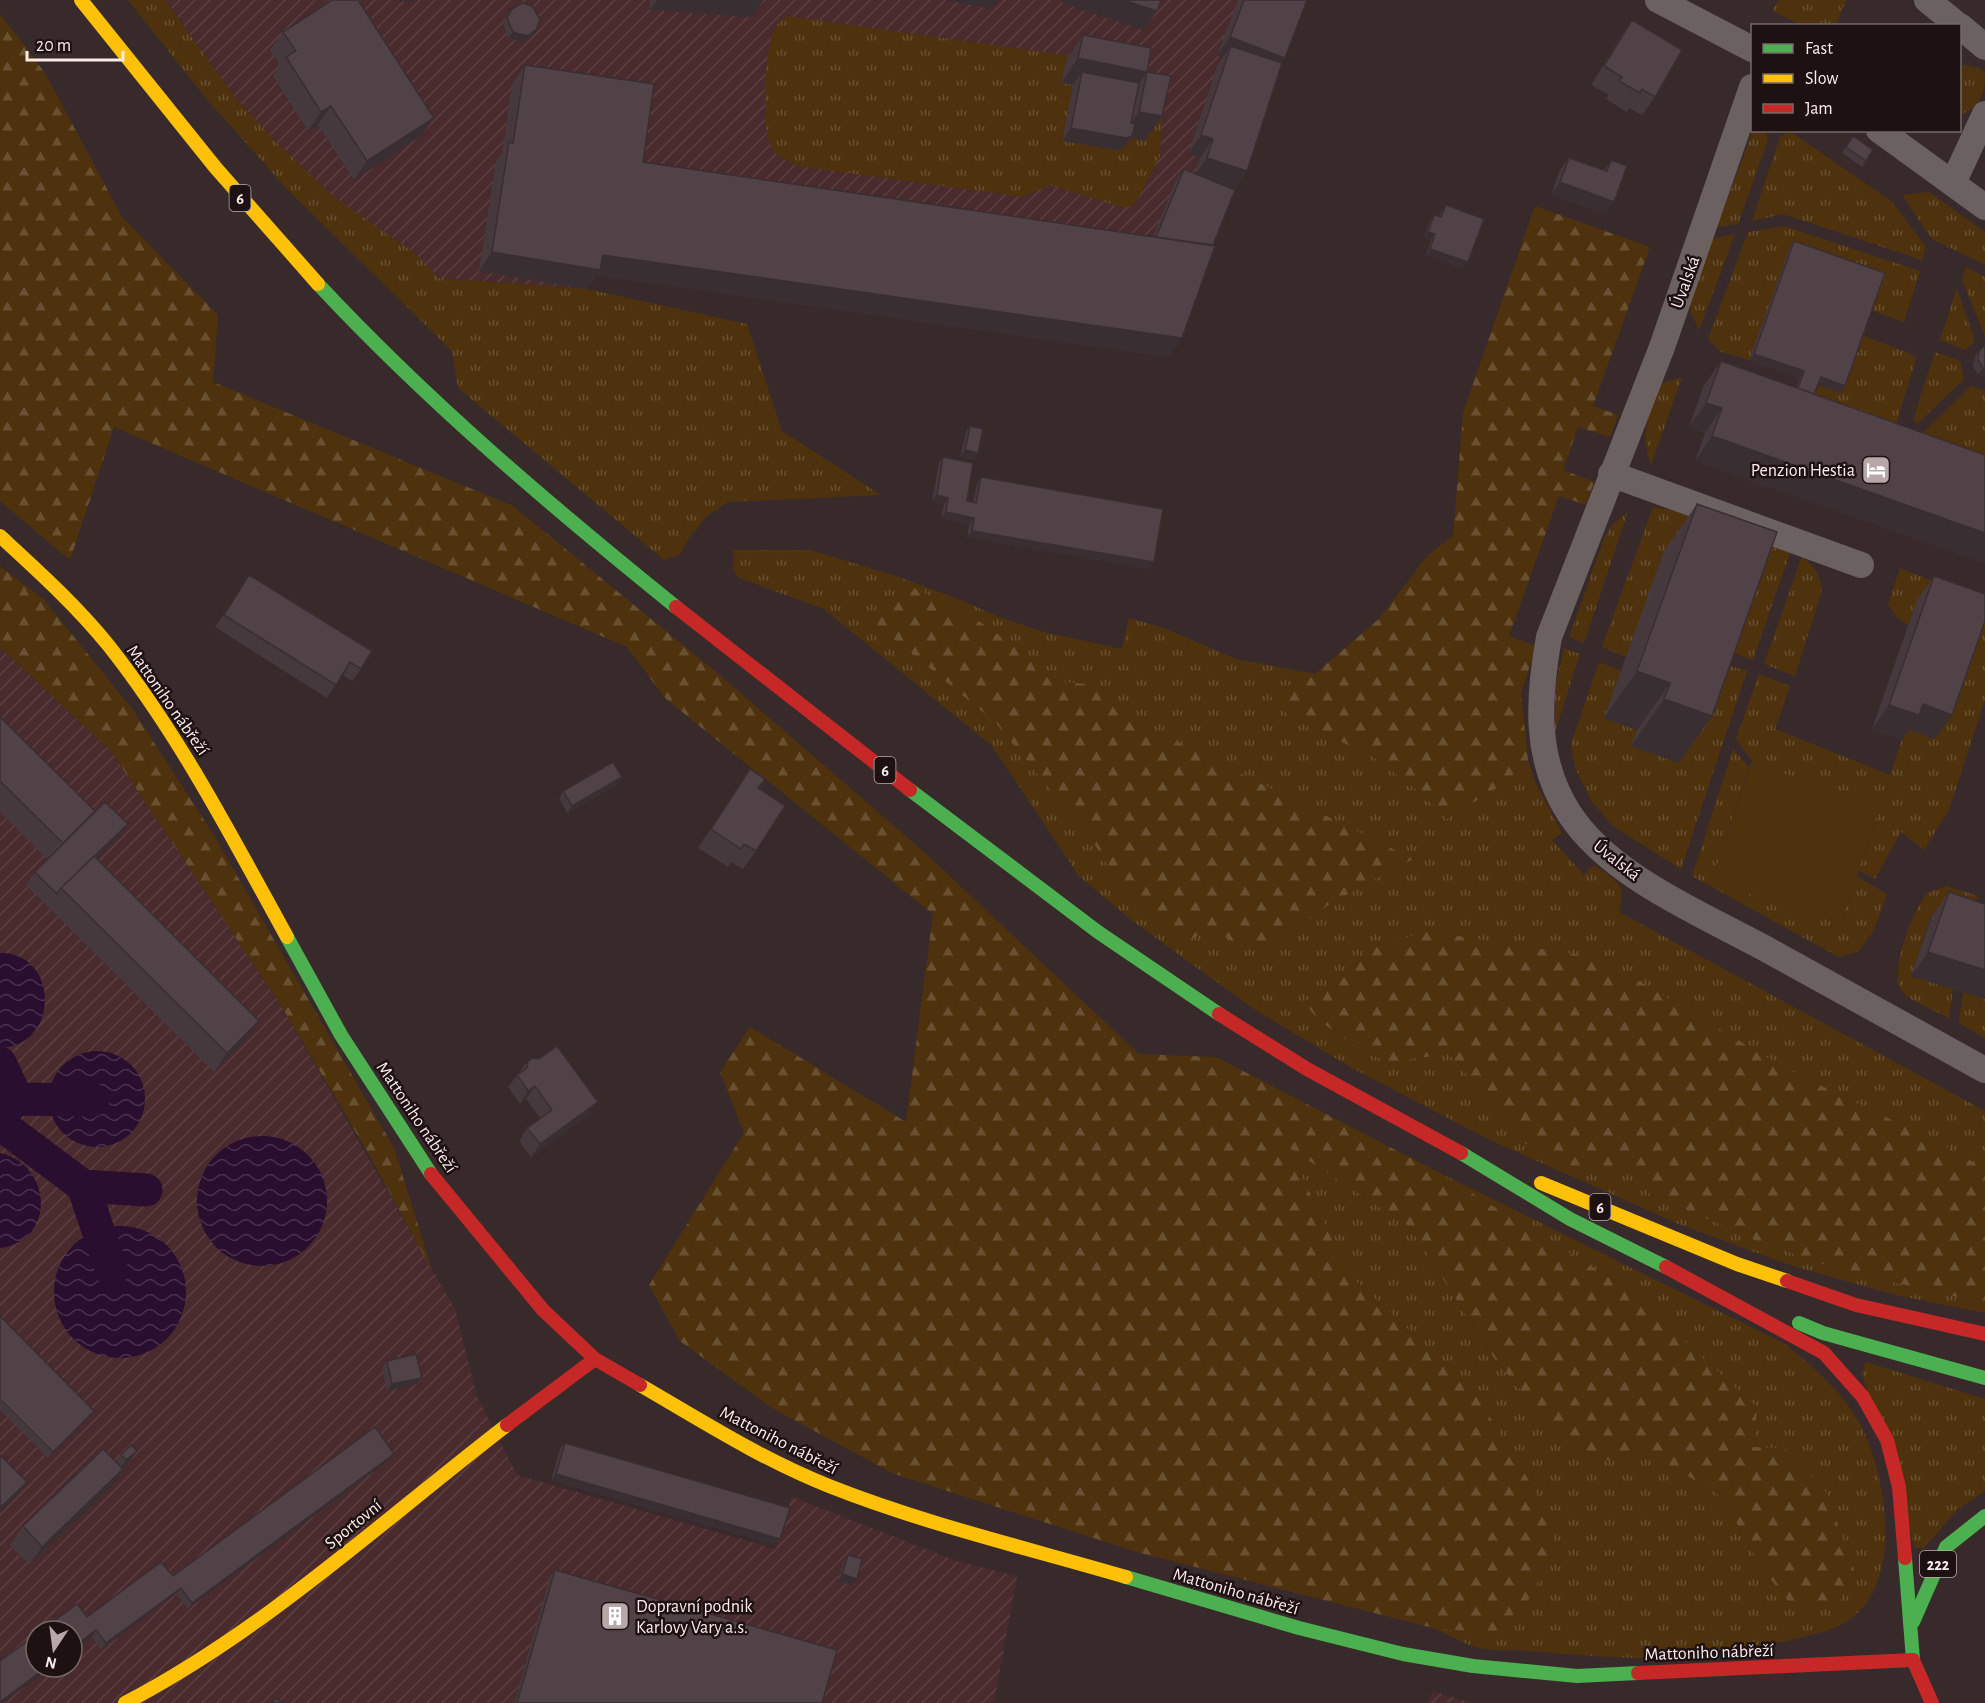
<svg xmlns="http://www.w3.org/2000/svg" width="1985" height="1703" font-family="'Alegreya Sans',sans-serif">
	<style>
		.industrial { fill: url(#industrial-furrows); fill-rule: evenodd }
		.grass { fill: url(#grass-tufts) }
		.forest { fill: url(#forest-firs) }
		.pitch { fill: #4d320d }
		.water { fill: url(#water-waves) }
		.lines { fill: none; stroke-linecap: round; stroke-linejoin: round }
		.canal { stroke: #290e2f; stroke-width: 33 }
		.street { stroke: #6b6160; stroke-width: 26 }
		.fast { stroke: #4caf50; stroke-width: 14 }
		.slow { stroke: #ffc107; stroke-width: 14 }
		.jam { stroke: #c62828; stroke-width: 14 }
		.wall { fill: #46393d }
		.shaded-wall { fill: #392e32 }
		.building { fill: #514247; stroke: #392e32; stroke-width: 1.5 }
		.labels { text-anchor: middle; stroke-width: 5; stroke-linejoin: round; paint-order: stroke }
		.shield { fill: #1d1112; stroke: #baaaab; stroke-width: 1.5 }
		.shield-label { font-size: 16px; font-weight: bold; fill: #fdebec }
		.street-label { font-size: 18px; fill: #fdebec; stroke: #1d1112 }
		.poi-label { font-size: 18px; fill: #fdebec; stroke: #1d1112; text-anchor: end }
	</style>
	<defs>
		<pattern id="industrial-furrows" width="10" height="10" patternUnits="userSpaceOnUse" patternTransform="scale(1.5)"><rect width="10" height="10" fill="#492a2d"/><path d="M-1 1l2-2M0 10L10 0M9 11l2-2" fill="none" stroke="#5b3f41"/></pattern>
		<pattern id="grass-tufts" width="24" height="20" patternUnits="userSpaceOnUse" patternTransform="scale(1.5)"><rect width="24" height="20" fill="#4d320d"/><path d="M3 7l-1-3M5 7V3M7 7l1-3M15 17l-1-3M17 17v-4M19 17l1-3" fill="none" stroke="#685030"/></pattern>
		<pattern id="forest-firs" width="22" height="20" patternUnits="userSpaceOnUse" patternTransform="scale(1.5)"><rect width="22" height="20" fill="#4d320d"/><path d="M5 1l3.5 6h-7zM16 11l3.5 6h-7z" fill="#685030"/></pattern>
		<pattern id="water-waves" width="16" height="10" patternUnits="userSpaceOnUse" patternTransform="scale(1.5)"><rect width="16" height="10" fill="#290e2f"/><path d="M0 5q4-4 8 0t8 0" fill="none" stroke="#49314d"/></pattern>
	</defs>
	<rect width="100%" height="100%" fill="#382a2b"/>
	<!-- industrial -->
	<path class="industrial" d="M165,0h1136l-67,189 -65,168 -579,-83 -3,15 -148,-11 -24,-25 -75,-50 -62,-59 -42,-45z
		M0,647l111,104 171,256 173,302 22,87 40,79 259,74 16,-52 165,64 60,15 -23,127h-994zM36,1631h36v36h-36z
		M1432,1691l40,12h-44z"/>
	<!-- grass -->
	<path class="grass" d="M128,0h37l71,99 42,45 57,54 80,55 24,25 148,11 160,35 35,107 99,64 -153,7 -21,14 -18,22 -9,17 -16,5 -206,-172 -6,-37 -164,-161 -83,-93z
		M1779,0h67l-10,26 -34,-1 -30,-14z
		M787,16l278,39 71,14 26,41 -2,46 -25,48 -11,4 -74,-23 -27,12 -225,-31c-10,-5 -20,-9 -26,-18 -12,-19 -8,-105 5,-123 2,-3 7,-6 10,-9z
		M1965,65l15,3 5,6c0,23 -6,31 -25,42v-49z
		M1753,131h13l2,9 -30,84 -21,3z
		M1787,133l7,1 97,67 35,46 -4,13 -139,-46 -31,7 28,-84z
		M1929,192l56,40v33l-53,-26 -30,-44z
		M1784,226l136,45 -16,51 -34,-12 -121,50 -28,-8 -13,-13 40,-107z
		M1735,234l-36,96 -8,-17 -1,-14 21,-60z
		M1966,267l19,10v59l-23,-56z
		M1957,288l18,53 -10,9 -25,-10z
		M1861,335l48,18 7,6 -28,91 -85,-30 13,-36 24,8z
		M1935,352l25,9 4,18 -47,45 -4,-4z
		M1682,377l-31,88c-11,-30 -3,-55 11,-82z
		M1971,386l14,5v71l-68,-23z
		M1653,507l20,3 36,12 -83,135 -24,-10z
		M1628,512l-44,131 -15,-6 35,-98 8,-14z
		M1726,527l65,23 -38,110 -33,-12z
		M733,550h77l89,27 62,23 38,17 45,15 78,17 7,-31 35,10 72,31 79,15 -46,20 21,23 85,41 47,36 25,25 56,-35 25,-24 7,22 27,51 -10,7 32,35 10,-10c21,15 34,18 25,47l366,199v202l-89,-18 -50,-14 -59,-17 -106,-39 -191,-85 -138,-72 -98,-59 -124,-90 -51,-43 -87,-130 -168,-137 -85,-31 -6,-9z
		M1802,556c12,11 18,18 20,34l-27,86 -31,-12z
		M1900,568l85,34v97l-36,111 -25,40 -23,-18 -26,47 -17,-9 21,-65 -124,-40 -19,-26 23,-65 31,12 -15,43 115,46 16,-47 28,11 -26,-114 -11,-7 -9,-14z
		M1564,648l16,6 -25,78v-44z
		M1599,662l22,9 -17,47 33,12 -5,17 84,-85 31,9 -66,198 -68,-43 -21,-24 -17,-34 -4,-24z
		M1733,749l16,18 -37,114 129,42 16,-47 30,18 -13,36 -15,21 -20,6 -147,-81z
		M1946,886l32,10 -9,32 -38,-12 -20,60 42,13 -4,29c-14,-8 -35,-15 -46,-25 -16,-17 10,-86 25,-100 5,-3 13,-5 18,-7z
		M1963,992l22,7v39l-26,-15z
		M1287,1146l123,81 84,131 87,103 73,-5 67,40 43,75 -10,-124 3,-39 -132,-121 -189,-116 351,174c25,22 52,44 69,72 30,50 50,163 -6,202 -15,12 -41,16 -60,21 -38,8 -81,17 -121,18 -46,1 -94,-3 -140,-7 -17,-1 -38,0 -54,-4 -14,-5 -28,-13 -42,-19l59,6 -20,-246 -123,-113z
		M1866,1362l119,37v92l-28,19 -33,38h-9l-53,-175z"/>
	<!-- forest -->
	<path class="forest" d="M0,14l45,59 77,144 96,98 -5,67 300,124 209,171 202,175 215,202 77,3 220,114 189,116 132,121 -3,39 30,1 42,44 28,77 -17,38 -47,-4 -26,-32 -43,-75 -67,-40 -73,6 -87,-104 -84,-131 -122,-80 61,128 123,113 75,122 7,31 -22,55 -39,38 -60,-6 -296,-76 -245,-79 -120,-65 -92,-67 -31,-56 95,-152 -24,-61 30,-45 156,95 27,-208 -267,-215 -39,-52 -513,-220 -44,133 -70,-59z
		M1535,206l115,41 -57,159 25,9 -8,22 -32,-10 -15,43 31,12 -8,23 -27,-9 -50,140 27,10 -15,48 7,66 -25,24 -56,35 -25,-25 -47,-36 -85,-41 -21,-23 46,-20 65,-56 47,-62 26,-20 10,-123z
		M0,566l44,34 89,110 80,124 181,314 38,122 -65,-119 -85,-144 -171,-256 -111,-104z
		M912,587l61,30 40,28 38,35 50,6 38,37 274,136 -82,44 -39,29 -30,12 -29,-2 -23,-16 -22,16 -59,-42 -34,-55 -100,-123 -124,-102 13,-18z
		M1426,931l174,27 185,110 162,79 38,22v134l-142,-32 -88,-31 -107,-47 -18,-26 -47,4 -59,-28 -75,-89 -40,5 -10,10c-34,-18 -72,-36 -96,-67l47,-28 18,-24z"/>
	<!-- pitch -->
	<path class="pitch" d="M1751,763l129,42 -39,119 -129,-43z"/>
	<!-- water -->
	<path class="water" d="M0,953c60,0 60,93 0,95z
		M49 1099a48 48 0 1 1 96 0a48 48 0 1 1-96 0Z
		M197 1201a65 65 0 1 1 130 0a65 65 0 1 1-130 0Z
		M0,1153c53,12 56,88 0,95z
		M54 1292a66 66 0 1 1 132 0a66 66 0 1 1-132 0Z"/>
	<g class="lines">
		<!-- canal -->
		<path class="canal" d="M0,1063l17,36 -16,15
			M17,1099l76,1
			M0,1124l83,62 29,85
			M83,1186l63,4"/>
		<!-- street -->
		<path class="street" d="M1658,0l94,49
			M1927,0l32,26
			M1960,26l25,21
			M1752,87l-90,260 -113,290c-11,61 -15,122 20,176 40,63 133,101 197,136 73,40 146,80 219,121
			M1879,130l106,77
			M1953,183l32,-69
			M1611,474l250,91"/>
		<!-- fast -->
		<path class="fast" d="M318,284c110,118 233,222 358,323
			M910,790l188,142 121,82
			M287,937l54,98 90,139
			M1461,1153l109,66 96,48
			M1799,1323l24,10 162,45
			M1905,1558l8,102
			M1126,1577l173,51 104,26 70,12 104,10 61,-3
			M1913,1622l33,-75 39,-31"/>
		<!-- slow -->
		<path class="slow" d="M81,0l134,167 103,117
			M0,536c38,35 77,70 109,110 71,90 123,191 178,291
			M1541,1183l196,81 50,17
			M640,1385c62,36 123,75 189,101 96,38 198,62 297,91
			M125,1703c140,-73 257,-182 382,-278"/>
		<!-- jam -->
		<path class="jam" d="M676,607l234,183
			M1219,1014l88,55 154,84
			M431,1174l112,136 52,49 45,26
			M1666,1267l158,86 39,44 24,43 12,47 6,71
			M1787,1281l69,24 129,29
			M507,1425l88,-66
			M1638,1673l275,-13 19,43"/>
	</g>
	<!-- wall -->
	<path class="wall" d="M650,0h114l-13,17 -101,-7z
		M1238,0h69l-22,58 -4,5 -34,108 -13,18 -65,168 -572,-82 -10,14 -108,-18 17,-110 6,-8 10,-69 13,-19 118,97 510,75 22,-55 9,-13 11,5 5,-16 -12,-4 30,-90 4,-6 -5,-3z
		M512,9l20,28 -10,5 -14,-4 -5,-14 4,-9z
		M1632,20l23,77 -13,18 -13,-7 -2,4 -21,-13 3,-4 -18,-10 28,-46z
		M283,32l151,86 -13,18 -67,44 -36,-55 -10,6 -35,-55 7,-11 -10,-15z
		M1083,35l64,37 15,44 -17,25 -14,-3 -7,10 -7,2 -55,-9 11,-56 -12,-2 5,-23z
		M1853,136l20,14 -11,17 -20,-14z
		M1569,158l35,12 7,-10 -6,54 -54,-19 9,-25z
		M1446,205l18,64 -38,-14 5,-15 -7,-2 6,-17 4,-6 5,2 2,-5z
		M1794,241l51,145 -4,7 -23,-9 -4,10 171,61v108l-290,-102 10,-28 -16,-6 15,-42 17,-24 75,27 4,-10 -51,-18 41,-113z
		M1979,351l6,26 -7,-3 -5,-8 2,-9z
		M970,426l8,27 -4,7 -14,-3 6,-25z
		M943,457l24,44 6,1 4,-18 4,-7 173,85 -4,7 -183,-32 2,-12 -28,-7 3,-14 -12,-3 7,-38z
		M1697,504l15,212 -33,47 -48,-17 6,-16 -33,-12 60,-167z
		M249,575l112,94 -9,12 -10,-6 -15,23 -112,-71z
		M1934,576l18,139 -17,24 -26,-10 -7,11 -30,-11 45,-129z
		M0,717l91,100 37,7 -9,13 -23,22 150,181 -32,32 -188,-187 9,-13 13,-12 -48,-48z
		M750,769l6,82 -13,18 -12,-7 -3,5 -30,-19z
		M622,777l-4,7 -51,29 -8,-15 4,-7z
		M1949,892l36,12 -74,72 21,-60z
		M528,1061l61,54 -58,42 -12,-16 8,-13 14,-9 -15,-20 -6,5 -12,-17z
		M0,1316l94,95 -4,6 -42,41 -48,-48z
		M387,1361l30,23 -30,7 -5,-23z
		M565,1443l215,96 -4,6 -225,-65 9,-31z
		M137,1451l-27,37 -81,77 -19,-20 13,-19 93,-64 5,-7z
		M394,1454l-4,6 -202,149 -12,-15 -75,56 -9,-13 -5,-20 86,-41z
		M848,1555l9,24 -5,6 -14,-4 5,-19z
		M555,1570l267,133h-308l36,-127z"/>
	<!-- shaded-wall -->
	<path class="shaded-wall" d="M395,0h18l-1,2z
		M657,0h107l-13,17 -101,-7z
		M945,0h53l-7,9z
		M1063,0h60l34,11 -13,19 -82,-27z
		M536,30l-4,7 -10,5 -14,-4 5,-6z
		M1230,37l55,21 -13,18 -41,-30 -9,12 -5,-3z
		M1078,58l69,14 -17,24 -48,-24 -9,13 -12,-2z
		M331,106l-13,19 -10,6 13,-19z
		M1139,112l23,4 -17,25 -14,-3 -7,10 -7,2 -55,-9 9,-13 51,8z
		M434,118l-13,18 -67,44 13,-19z
		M1201,135l12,4 -13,19 -12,-4z
		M1207,158l40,13 -13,18 -40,-13z
		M1560,182l54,20 -9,12 -54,-19z
		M1428,232l7,2 -4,6 -7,-2z
		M1430,249l38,13 -4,7 -38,-14z
		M492,252l111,3 579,83 -13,19 -572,-82 -10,14 -108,-18z
		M1754,354l50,17 -4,7 -51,-18z
		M1983,368l2,1v8l-7,-3z
		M1821,377l24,9 -4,7 -25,-9z
		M1706,403l16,5 -17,25 -16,-6z
		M1712,436l273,97v30l-290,-102z
		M965,450l13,3 -4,7 -14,-3z
		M937,495l11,3 -4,6 -12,-3z
		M946,512l28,6 -5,7 -28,-7z
		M972,531l182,31 -4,7 -183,-32z
		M1637,671l33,12 -33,47 -33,-12z
		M1664,699l48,17 -33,47 -48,-17z
		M1923,704l29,11 -17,24 -26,-10 -7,11 -30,-11 17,-24z
		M622,777l-4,7 -51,29 5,-7z
		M95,811l-14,19 -32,32 14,-19z
		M128,824l-9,13 -55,54 -2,-2z
		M1928,952l57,18v29l-74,-23z
		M259,1021l-13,19 -32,32 13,-19z
		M535,1086l-9,13 -6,5 8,-13z
		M598,1102l-9,13 -58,42 9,-13z
		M422,1378l-5,6 -30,7 5,-7z
		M94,1411l-4,6 -42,41 5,-6z
		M137,1451l-27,37 -81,77 13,-18 73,-71 11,-16z
		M394,1454l-4,6 -202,149 4,-6z
		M556,1474l224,65 -4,6 -225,-65z
		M27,1482l-9,13 -18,17v-3l2,-3z
		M842,1574l15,5 -5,6 -14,-4z
		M181,1588l-5,6 -75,56 5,-7z
		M96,1630l-4,7 -20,14v-3z
		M47,1667h4l-48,36h-3v-1z"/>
	<!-- building -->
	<path class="building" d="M332,0h26l76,118 -67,43 -36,-55 -10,6 -35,-55 10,-6 -13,-19z
		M1123,0h38l-4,11z
		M1244,0h63l-22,58 -55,-21z
		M522,3l10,3 8,14 -4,10 -9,6 -14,-4 -6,-14 5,-9z
		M1632,20l50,30 -27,47 -13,-8 -2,4 -21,-12 3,-4 -18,-11z
		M1083,35l68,13 -4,24 -69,-14z
		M1231,46l51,17 -35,108 -40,-13 6,-19 -12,-4z
		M525,65l129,19 -11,78 572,84 -33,92 -579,-83 -3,15 -108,-18 17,-110 4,1z
		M1082,72l57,11 -8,40 4,1 -3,12 -6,2 -55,-10z
		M1147,72l24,4 -9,40 -23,-4z
		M1853,136l20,14 -7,11 -20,-14z
		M1569,158l38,13 4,-11 16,6 -13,36 -54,-20z
		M1184,169l51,21 -22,55 -57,-8z
		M1446,205l38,14 -16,43 -38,-13 5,-15 -7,-2 6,-17 7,2z
		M1794,241l91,32 -40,113 -24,-9 -7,17 -16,-6 6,-17 -50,-17z
		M1985,345v24l-2,-1 -5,-8 1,-9z
		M1721,361l264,94v78l-273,-97 10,-28 -16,-5z
		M970,426l13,3 -5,24 -13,-3z
		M943,457l30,6 -6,38 9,2 5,-26 182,32 -9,53 -182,-31 2,-13 -28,-6 2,-14 -11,-3z
		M1697,504l80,28 -65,184 -48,-17 6,-16 -33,-12z
		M249,575l123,76 -11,18 -11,-7 -14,23 -112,-70z
		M1934,576l51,18v27l-33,94 -29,-11 -4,11 -30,-10z
		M0,717l95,94 -32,32 -63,-62z
		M613,762l9,15 -50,29 -9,-15z
		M750,769l15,10 -7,9 27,18 -29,45 -12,-7 -3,5 -30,-20z
		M105,802l23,22 -67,64 -4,6 -22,-22z
		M94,856l165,165 -32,32 -166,-165z
		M1949,892l36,12v66l-57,-18z
		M557,1046l41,56 -58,42 -13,-16 25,-18 -17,-24 -7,5 -11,-16 10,-7 1,-7 5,-3 6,1z
		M0,1316l94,95 -41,41 -53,-53z
		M416,1354l6,24 -30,6 -5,-23z
		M375,1427l19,27 -202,149 -11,-15 -75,55 -10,-13 -24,18v-17h-31l36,-27 10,13 74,-55 12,14z
		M565,1443l225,65 -10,31 -224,-65z
		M131,1445l6,6 -11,9 -5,-5z
		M103,1449l20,20 -81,78 -19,-21z
		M0,1455l27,27 -25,24 -2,-2z
		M848,1555l14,4 -5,20 -15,-5z
		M555,1570l282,80 -15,53h-305z
		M36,1635v32h11l-47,35v-41z
		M275,1698l9,5h-11z"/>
	<!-- icons -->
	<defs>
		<g id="hotel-square" transform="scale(1.5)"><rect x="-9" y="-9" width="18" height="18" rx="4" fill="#b8a7a8" stroke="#1d1112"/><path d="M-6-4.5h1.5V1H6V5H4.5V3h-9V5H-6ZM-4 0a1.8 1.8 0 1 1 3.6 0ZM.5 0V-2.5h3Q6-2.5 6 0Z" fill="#fff"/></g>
		<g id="building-square" transform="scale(1.5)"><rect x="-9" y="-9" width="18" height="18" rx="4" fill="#b8a7a8" stroke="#1d1112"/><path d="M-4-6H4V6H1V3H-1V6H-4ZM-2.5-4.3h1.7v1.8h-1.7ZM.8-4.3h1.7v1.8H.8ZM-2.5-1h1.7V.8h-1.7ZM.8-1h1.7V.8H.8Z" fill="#fff"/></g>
	</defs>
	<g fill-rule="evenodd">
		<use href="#hotel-square" x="1876" y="470"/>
		<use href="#building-square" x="615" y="1616"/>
	</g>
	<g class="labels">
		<!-- shield labels -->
		<g class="shield">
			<rect x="229.5" y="185" width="21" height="26" rx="4.5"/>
			<rect x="874.5" y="757" width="21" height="26" rx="4.5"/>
			<rect x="1589.5" y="1194" width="21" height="26" rx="4.5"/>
			<rect x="1920" y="1551" width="36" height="26" rx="4.5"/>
		</g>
		<g class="shield-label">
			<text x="240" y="204">6</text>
			<text x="885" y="776">6</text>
			<text x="1600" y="1213">6</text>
			<text x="1938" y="1570">222</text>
		</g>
		<!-- street labels -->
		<g class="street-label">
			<text transform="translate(1685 282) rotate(-70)" y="6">Úvalská</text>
			<text transform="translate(168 700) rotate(55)" y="6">Mattoniho nábřeží</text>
			<text transform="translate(1617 860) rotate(38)" y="6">Úvalská</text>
			<text transform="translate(417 1117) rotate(56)" y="6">Mattoniho nábřeží</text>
			<text transform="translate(779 1440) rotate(27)" y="6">Mattoniho nábřeží</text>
			<text transform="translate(353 1524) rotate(-39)" y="6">Sportovní</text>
			<text transform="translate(1236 1591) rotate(16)" y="6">Mattoniho nábřeží</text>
			<text transform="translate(1709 1652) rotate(-2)" y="6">Mattoniho nábřeží</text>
		</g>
		<!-- poi labels -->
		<g class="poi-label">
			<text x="1855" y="476">Penzion Hestia</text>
			<text x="636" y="1612" text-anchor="start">Dopravní podnik<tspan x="636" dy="21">Karlovy Vary a.s.</tspan></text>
		</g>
	</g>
	<!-- legend -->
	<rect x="1751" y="24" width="210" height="108" fill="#1d1112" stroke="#776869" stroke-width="1.5"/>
	<rect x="1763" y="44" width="30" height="9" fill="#4caf50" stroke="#776869" stroke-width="1.5"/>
	<text x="1805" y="54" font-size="18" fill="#fdebec">Fast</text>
	<rect x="1763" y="74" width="30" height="9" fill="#ffc107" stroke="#776869" stroke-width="1.5"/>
	<text x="1805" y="84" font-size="18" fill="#fdebec">Slow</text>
	<rect x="1763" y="104" width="30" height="9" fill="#c62828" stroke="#776869" stroke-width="1.5"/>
	<text x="1805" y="114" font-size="18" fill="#fdebec">Jam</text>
	<!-- north arrow -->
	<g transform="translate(54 1649) rotate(193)"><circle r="28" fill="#1d1112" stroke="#776869" stroke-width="1.5"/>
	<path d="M0-4.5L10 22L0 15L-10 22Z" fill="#b8a7a8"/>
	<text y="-9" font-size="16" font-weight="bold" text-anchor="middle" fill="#fdebec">N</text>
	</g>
	<!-- scale -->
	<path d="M27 51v9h96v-9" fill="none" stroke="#fdebec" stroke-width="3"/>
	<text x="36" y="51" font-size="18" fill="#fdebec" stroke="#1d1112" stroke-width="4.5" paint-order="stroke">20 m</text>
</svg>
